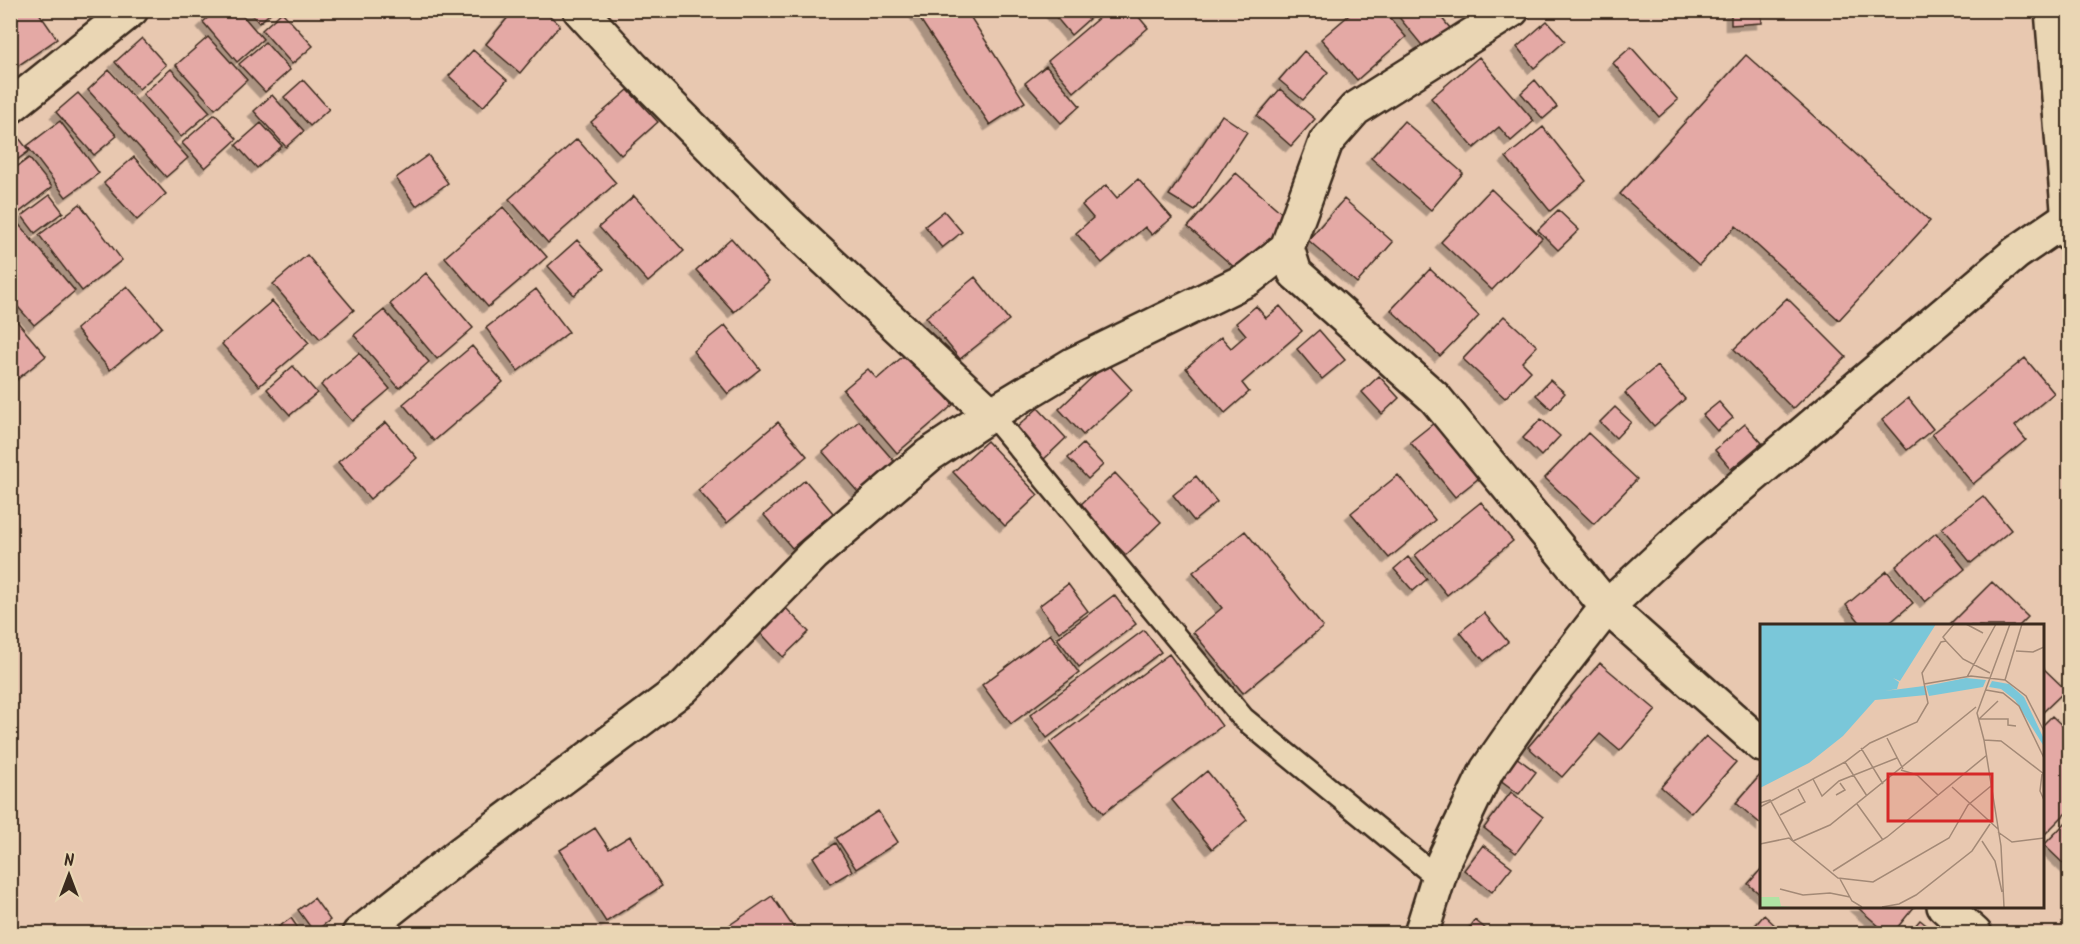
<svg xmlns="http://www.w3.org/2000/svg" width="2080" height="944" font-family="Kalam,sans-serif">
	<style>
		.building { fill: #e4a9a5; stroke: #3b2a1e; stroke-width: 1.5; filter: url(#shadow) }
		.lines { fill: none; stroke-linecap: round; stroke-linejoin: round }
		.service-casing { stroke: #3b2a1e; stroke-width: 26 }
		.minor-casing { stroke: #3b2a1e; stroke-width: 38 }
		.tertiary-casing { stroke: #3b2a1e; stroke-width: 38 }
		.secondary-casing { stroke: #3b2a1e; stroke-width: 38 }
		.service { stroke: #ead6b4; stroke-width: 21 }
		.minor { stroke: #ead6b4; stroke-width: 33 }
		.tertiary { stroke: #ead6b4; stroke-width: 33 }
		.secondary { stroke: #ead6b4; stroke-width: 33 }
		.inset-road { fill: none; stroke: #a38976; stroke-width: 1.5 }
		.view { fill: #d62828; fill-opacity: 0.15; stroke: #d62828; stroke-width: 3 }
		.inset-edge { fill: none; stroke: #3b2a1e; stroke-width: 3 }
	</style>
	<defs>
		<filter id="shadow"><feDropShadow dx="-5.5" dy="5.5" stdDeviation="0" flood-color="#0004"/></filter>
	</defs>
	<rect width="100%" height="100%" fill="#e8c8b0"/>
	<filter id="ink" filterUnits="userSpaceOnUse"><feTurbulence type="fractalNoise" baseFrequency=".0167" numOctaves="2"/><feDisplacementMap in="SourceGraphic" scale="12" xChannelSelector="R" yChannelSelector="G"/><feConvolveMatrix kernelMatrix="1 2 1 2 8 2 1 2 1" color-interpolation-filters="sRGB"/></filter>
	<g filter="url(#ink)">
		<!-- building -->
		<path class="building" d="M12,10h25l20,29 -47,32v-59z
			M216,10h22l25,29 -26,23 -34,-40z
			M248,10h26l-15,13z
			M514,10h29l17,15 -40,48 -34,-29z
			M914,10h52l59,92 -35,23z
			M1050,10h49l-28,25z
			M1108,10h25l15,18 -74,64 -26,-31z
			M1355,10h28l23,27 -49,43 -36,-41z
			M1393,10h42l15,18 -25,21z
			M1731,10h30l1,13 -31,2z
			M282,12l31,34 -21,18 -30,-34z
			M1547,21l18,20 -31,27 -17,-21z
			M208,37l39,43 -32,29 -39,-44z
			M142,38l24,27 -27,24 -24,-27z
			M265,42l25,28 -25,22 -26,-28z
			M1631,47l47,53 -19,17 -46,-54z
			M473,50l34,30 -24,27 -34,-31z
			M1304,51l24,21 -25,28 -24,-20z
			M1746,55l184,166 -91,99 -103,-94 -37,39 -79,-71z
			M1479,57l55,64 -23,20 -12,-14 -25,21 -43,-50z
			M1046,66l34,40 -19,17 -36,-40z
			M171,69l39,43 -29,25 -38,-43z
			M109,70l79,88 -22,19 -78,-87z
			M303,80l26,29 -19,17 -26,-29z
			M1535,80l22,27 -14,12 -22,-26z
			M1280,89l35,30 -24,27 -34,-30z
			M628,90l30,32 -37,33 -30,-33z
			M78,93l39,43 -23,19 -38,-43z
			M272,95l32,36 -18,16 -32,-36z
			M215,114l22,25 -32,29 -23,-25z
			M1222,115l25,17 -52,79 -26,-16z
			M60,121l39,52 -33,24 -39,-51z
			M1404,121l59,52 -32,37 -60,-52z
			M261,123l21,23 -25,22 -21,-23z
			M1543,127l43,54 -36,30 -44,-54z
			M12,129l17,22 -19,14v-35z
			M577,139l39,44 -68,60 -39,-44z
			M428,155l20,28 -32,23 -20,-28z
			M134,157l32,37 -29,26 -33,-37z
			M29,158l23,29 -35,27 -7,-9v-33z
			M1236,173l54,47 -48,54 -54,-47z
			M1138,179l34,39 -20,17 -7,-8 -43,36 -26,-30 17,-15 -11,-13 24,-20 11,13z
			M1491,189l51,49 -50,52 -51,-48z
			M50,195l13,17 -28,21 -13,-17z
			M634,196l50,55 -36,31 -49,-55z
			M1344,199l49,43 -36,41 -49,-43z
			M80,204l42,56 -40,31 -43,-56z
			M503,207l44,50 -59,50 -43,-50z
			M1558,210l21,20 -21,20 -20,-20z
			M944,211l18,21 -20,16 -17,-22z
			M10,214l65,77 -41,34 -24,-27z
			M731,238l38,43 -35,31 -38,-42z
			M577,240l27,29 -30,26 -26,-29z
			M307,255l47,55 -34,29 -47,-55z
			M1430,269l49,47 -39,40 -49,-46z
			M426,273l47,55 -36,31 -47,-55z
			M975,277l34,43 -49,39 -34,-42z
			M127,286l35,41 -52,43 -34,-41z
			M536,289l33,43 -51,39 -32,-43z
			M1787,298l59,59 -53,52 -59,-60z
			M272,301l37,42 -50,43 -37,-42z
			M1256,306l10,12 14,-12 22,25 -60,52 7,9 -24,21 -39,-45 35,-31 10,11 15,-13 -10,-12z
			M384,310l45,52 -30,26 -45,-53z
			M10,313l36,43 -36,29z
			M1504,316l33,30 -15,16 9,9 -26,27 -42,-39z
			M725,325l35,44 -32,25 -35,-43z
			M1319,330l26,30 -23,19 -25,-30z
			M472,346l31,36 -69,59 -31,-37z
			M908,352l45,53 -56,48 -54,-63 25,-21 9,10z
			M359,353l31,36 -38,32 -31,-36z
			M2025,358l29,35 -39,33 11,14 -53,44 -41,-50z
			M1107,363l25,27 -49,45 -24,-26z
			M293,366l24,27 -27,22 -23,-26z
			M1657,366l28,33 -31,27 -29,-33z
			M1379,376l20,22 -17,16 -20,-22z
			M1550,380l15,13 -14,16 -15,-14z
			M1908,398l25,31 -26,21 -25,-30z
			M1719,402l14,16 -16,13 -14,-16z
			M1615,407l16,15 -15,16 -16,-16z
			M1038,408l28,30 -23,22 -29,-30z
			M1439,419l45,55 -29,23 -45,-55z
			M1541,419l19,17 -19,20 -18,-18z
			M859,421l41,47 -36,31 -41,-47z
			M386,422l31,36 -47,41 -32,-37z
			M778,422l29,34 -80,67 -29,-33z
			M1745,424l17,19 -31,26 -16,-19z
			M1588,433l49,46 -43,45 -49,-46z
			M987,441l51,54 -33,31 -52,-54z
			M1083,444l20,21 -15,14 -20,-21z
			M1115,473l46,49 -35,33 -47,-49z
			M1398,475l37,45 -46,38 -38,-45z
			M1196,476l21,26 -23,19 -21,-26z
			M805,480l28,33 -41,35 -28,-33z
			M1983,496l28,34 -40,33 -29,-35z
			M1481,502l32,39 -66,54 -32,-40z
			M1245,531l78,96 -80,66 -50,-61 29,-24 -29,-36z
			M1936,533l29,36 -40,33 -29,-36z
			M1408,557l19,22 -14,12 -19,-22z
			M1887,571l26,32 -27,23h-23l-17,-21z
			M1992,582l36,35 -9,9h-65l-3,-3z
			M1068,584l20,27 -29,21 -20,-26z
			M1114,595l22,29 -57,43 -22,-29z
			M783,605l26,27 -26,25 -26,-28z
			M1484,613l24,29 -24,19 -24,-29z
			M1144,630l17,22 -114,86 -17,-23z
			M1050,634l29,39 -68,51 -29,-39z
			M1169,654l53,72 -119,87 -53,-70z
			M1600,663l56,47 -36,41 -20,-17 -38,43 -34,-30z
			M2042,667l24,23 -24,23z
			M2052,716l18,17v76l-28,28v-111z
			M1706,736l30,26 -45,51 -30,-26z
			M1516,757l20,15 -17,22 -20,-15z
			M1207,771l40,49 -35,29 -40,-49z
			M1762,773v52l-26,-22z
			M1511,792l32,25 -27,36 -32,-25z
			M878,811l20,31 -42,27 -20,-31z
			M2070,818v52l-26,-25z
			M595,828l14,21 21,-13 32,50 -56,36 -46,-72z
			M836,843l16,28 -22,13 -17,-27z
			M1483,845l29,22 -20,25 -28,-22z
			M1762,868v28l-14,-12z
			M772,896l26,38 -80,-1z
			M314,898l16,22 -16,12 -16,-22z
			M1856,906h59l-23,28h-4z
			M1764,915l15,14 -4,5h-27z
			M291,918l11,16h-33z
			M1475,920l17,14h-27z
			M1920,920l15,12 -1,2h-26z"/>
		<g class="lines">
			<!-- service casing -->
			<g class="service-casing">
				<path id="service" d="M991,414l252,304 196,161"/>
			</g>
			<!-- minor casing -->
			<g class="minor-casing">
				<path id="minor" d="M580,10l53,58 149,150 209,196
					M10,107l121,-97
					M1287,248l8,25 140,125 172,209 155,138
					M1944,906l31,28
					M359,934l104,-82 220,-164 131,-134 115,-99 62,-41 83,-50 174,-85 39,-31 39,-106 29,-33 157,-99"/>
			</g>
			<!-- tertiary casing -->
			<g class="tertiary-casing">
				<path id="tertiary" d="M1421,934l23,-74 43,-90 57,-82 63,-81 80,-75 329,-279 51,-35"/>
			</g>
			<!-- secondary casing -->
			<g class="secondary-casing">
				<path id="secondary" d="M2052,10l18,224"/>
			</g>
			<!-- service -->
			<use href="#service" class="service"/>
			<!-- minor -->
			<use href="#minor" class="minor"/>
			<!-- tertiary -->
			<use href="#tertiary" class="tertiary"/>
			<!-- secondary -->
			<use href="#secondary" class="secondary"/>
		</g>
	</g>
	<!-- overview -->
	<g transform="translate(1760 624)">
		<rect width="284" height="284" fill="#e8c8b0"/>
		<path d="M0,273h19l2,9 11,1h-32z" fill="#b0e3a4"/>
		<path d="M0,0h176l-36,57 -7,-3 6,4 -2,7 -12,2 39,-5 2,9 -51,5 -32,36 -34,27 -49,25zM206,54l20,2 -3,7 -54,9 -3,-10zM232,57l17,3 15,13 19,40v8l-28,-45 -14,-11 -12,-2z" fill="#7ac7d9"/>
		<path class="inset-road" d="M206,0l17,9M250,0l-33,89 7,27 17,1 43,33M186,17l-3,-4 11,-13M256,27l17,1 11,-5M207,53l29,-53M245,56l17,-56M164,60l47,-8 34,4 21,16 18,35M226,66l17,3 16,13 25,52M219,95h29v6l8,1M219,95l19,-18M127,114l16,31M224,116l17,106 3,61M101,124l22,36M85,138l22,34M141,146l16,5 21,20M282,150l-2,17 4,9M53,155l9,17 17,-15 58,-23M192,163l46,42M76,171l9,-5 -5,-7M0,179l10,-3 23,41 37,-16 146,-118M97,180l26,36M0,183l85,-45 25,-19 47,-21 11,-19 -6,-30 19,-31 5,-1 17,18 27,14M20,191l25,-13 -7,-13M238,208l14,10 32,-4M222,217l13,20 7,31M0,220l29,-6 49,40 35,4 76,-44 19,-33 23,-19M73,247l54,-34 100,-82M80,255l12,22 10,6M20,265l23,6 27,-2 20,4M122,283l17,-3 17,-9 56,-44 18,-27"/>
		<path class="view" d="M128,150h104v47h-104z"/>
		<rect width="284" height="284" class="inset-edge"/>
	</g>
	<!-- margin -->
	<rect width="2080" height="944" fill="none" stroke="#ead6b4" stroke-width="36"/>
	<rect x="18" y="18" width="2044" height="908" fill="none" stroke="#3b2a1e" stroke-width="2" filter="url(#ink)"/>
	<!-- north arrow -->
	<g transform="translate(69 875)" stroke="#ead6b4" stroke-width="4.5" paint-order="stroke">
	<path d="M0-4.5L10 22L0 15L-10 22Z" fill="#3b2a1e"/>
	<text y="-9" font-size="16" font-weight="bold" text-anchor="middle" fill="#3b2a1e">N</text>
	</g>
</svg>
